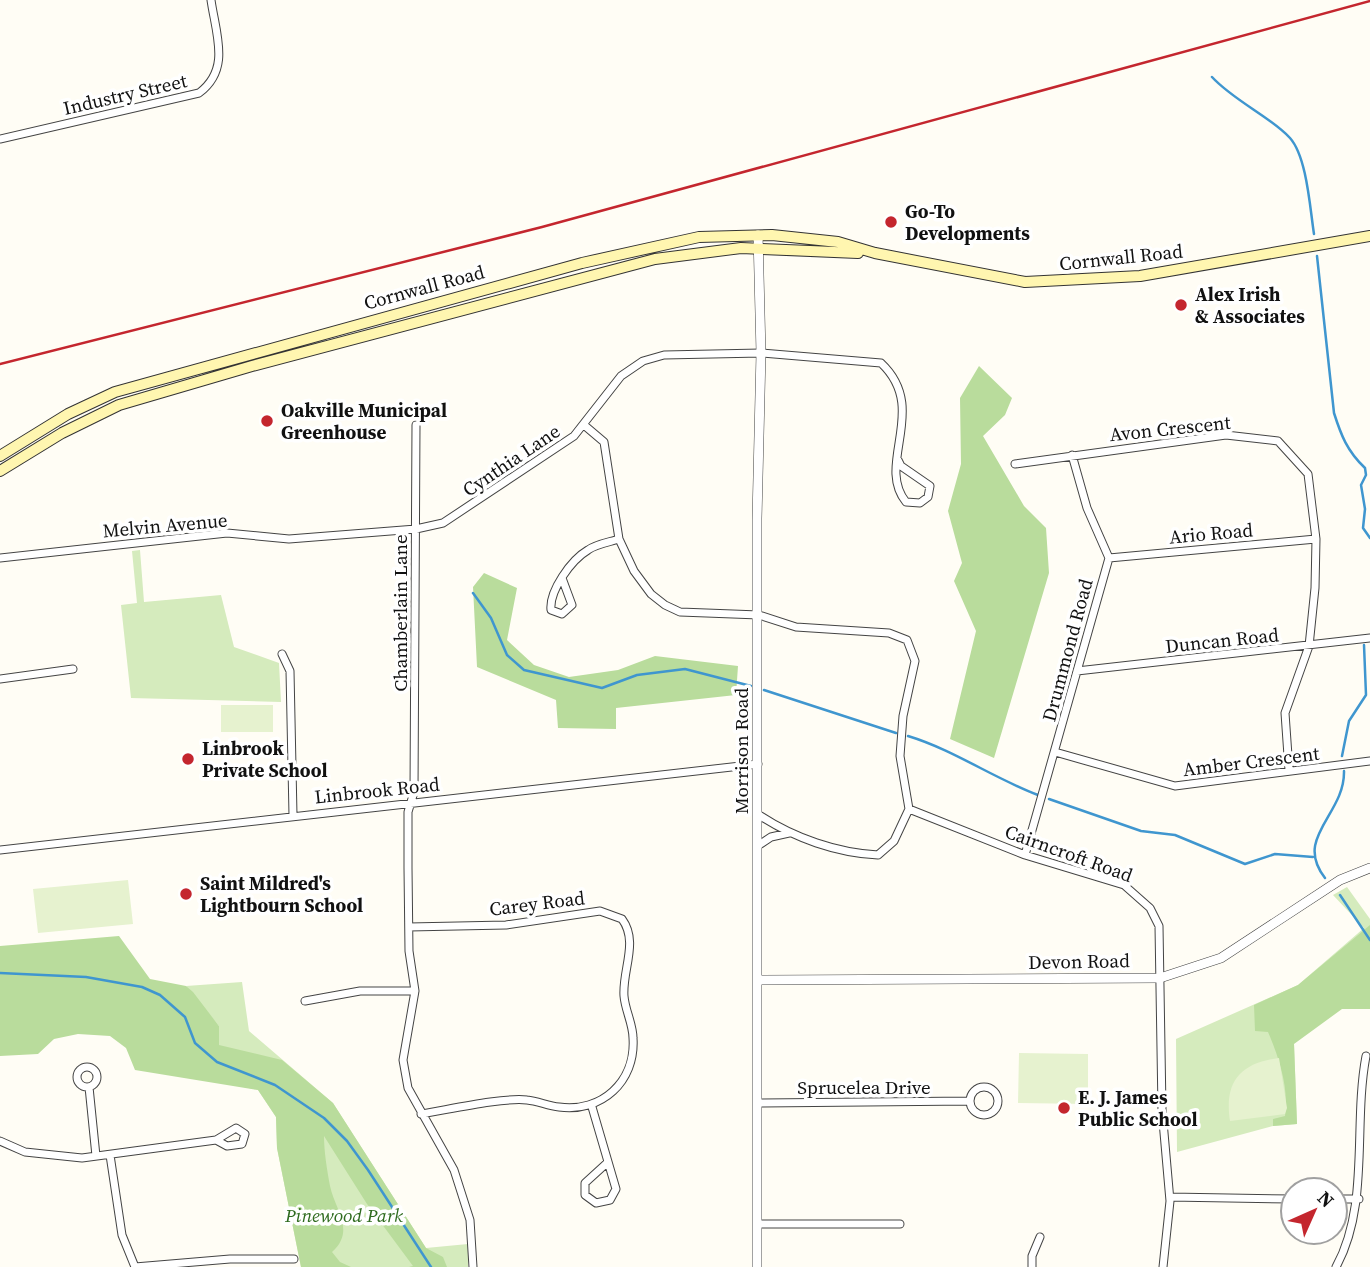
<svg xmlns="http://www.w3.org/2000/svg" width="1370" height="1267" font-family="'Source Serif 4',serif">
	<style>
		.green { fill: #d5ebbd }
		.forest { fill: #b9dc9c }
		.pitch { fill: #e6f2cf }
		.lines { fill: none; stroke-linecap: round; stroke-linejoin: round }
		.stream { stroke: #3f96cf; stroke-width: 2.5 }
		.minor-casing { stroke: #444; stroke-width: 9 }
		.tertiary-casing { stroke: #444; stroke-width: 10 }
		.secondary-casing { stroke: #333; stroke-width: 12 }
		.minor { stroke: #fff; stroke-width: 7 }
		.tertiary { stroke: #fff; stroke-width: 9 }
		.secondary { stroke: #fff6b0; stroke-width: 10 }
		.rail { stroke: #c4262e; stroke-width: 2.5 }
		.poi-dot { fill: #c4262e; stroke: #fff; stroke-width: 2.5 }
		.labels { text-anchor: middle; stroke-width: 7; stroke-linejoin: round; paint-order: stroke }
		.street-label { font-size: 19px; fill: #111; stroke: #fff }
		.poi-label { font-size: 19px; font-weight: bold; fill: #111; stroke: #fff; text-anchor: start }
		.park-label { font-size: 19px; font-style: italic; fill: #2f6b1f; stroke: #fff }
	</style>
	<rect width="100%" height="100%" fill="#fffdf5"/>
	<!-- green -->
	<path class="green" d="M140,550l4,52 77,-7 13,52 45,16 2,39 -150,-4 -10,-93 16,-2 -5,-52z
		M1347,887l23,32v85l-27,1 -49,38 3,81 -24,2 -96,26 -1,-113 122,-54 66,-57 -31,-33z
		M242,982l7,49 84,72 93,145 42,-4v23h-167l-24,-119 -1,-31 -18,-27 -39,-8v-56l-33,-40z"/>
	<!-- forest -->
	<path class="forest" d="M979,366l33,32 -7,17 -22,21 41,70 22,22 3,45 -55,185 -44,-19 26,-108 -22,-50 8,-18 -14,-52 13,-47 -1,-66z
		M484,573l33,15 -10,52 27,25 35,12 49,-7 37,-14 83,10 -2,29 -120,13v21l-58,-1 -2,-28 -79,-33 -4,-80z
		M1370,925v84h-28l-48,35 3,80 -24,2v-7l12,-3c4,-29 -6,-58 -17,-84l-13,-1 -1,-26 44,-20z
		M119,936l31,43 36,7 7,6 26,34v19l63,15 51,43 93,145 17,9 4,10h-38l4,-1 -46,-62 -43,-68c0,15 3,34 6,50 5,24 26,45 2,66l8,10 11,5h-50l-24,-119 -1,-31 -18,-27 -123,-20 -9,-22 -16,-12 -32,-2 -24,5 -16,15 -38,2v-110z"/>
	<!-- pitch -->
	<path class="pitch" d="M221,705h52v27h-52z
		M128,880l5,44 -95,9 -5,-44z
		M1019,1053l69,1v50l-70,-1z
		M1279,1058l8,50 -2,6 -55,7c-6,-39 10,-58 49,-63z"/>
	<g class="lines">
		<!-- stream -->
		<path class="stream" d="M1212,77c22,24 59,40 78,61 17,19 20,71 24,96
			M1317,256l17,157c7,22 13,38 31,55l1,7 -5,10 4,24 -2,19 7,10
			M473,593l18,25 16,37 17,15 78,18 35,-13 48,-6 66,17
			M764,690l132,43
			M908,736c46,14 85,42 130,59
			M1342,756l7,-35 17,-26 -2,-50
			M1049,799l92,32 34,4 70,29 30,-10 38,3
			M1325,878c-32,-41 20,-63 19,-107
			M1340,895l30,45
			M0,973l86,4 56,10 18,8 25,22 10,26 22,19 58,23 49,33 23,23 21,29 63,97"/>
		<!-- minor casing -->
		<g class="minor-casing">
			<path id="minor" d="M0,139l199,-46c32,-24 17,-58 12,-93
				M416,425l-2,367 -6,20v56l1,83 6,40 -12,69 5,28 46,82 16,50 3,47
				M584,425l20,17 15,97 15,32 17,23 14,11 15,7 79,3 37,12 93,6 18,7 8,21 -12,55 -3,40 9,53 -15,32 -16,14c-41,-2 -84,-17 -119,-40
				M1015,464l211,-29 52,6 30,33 8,65 -1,49 -6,58 -24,67 4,57
				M0,558l227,-25 62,6 127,-10 27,-6 131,-87 47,-60 22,-15 21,-6 97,-2 120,10c49,46 -6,101 25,139l14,1 8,-6 2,-11 -29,-20 -3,-6
				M1109,558l207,-19
				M562,578l10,27 -10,9 -11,-4c-2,-19 20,-50 37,-60 8,-6 22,-8 31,-11
				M282,654l8,17 3,144
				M1077,671l293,-33
				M0,679l73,-10
				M1055,752l120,34 195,-25
				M909,809l116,46 99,30 26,23 9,18 3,184 8,91 -7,66
				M759,845l12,-8 18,-4
				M0,850l758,-86
				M1025,855l84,-297 -22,-50 -15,-53
				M409,927l97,-2 94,-14 22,8c17,23 0,51 2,77 1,14 9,28 9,42 3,44 -32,75 -74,69 -11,-1 -21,-6 -32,-7 -23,-3 -80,10 -106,14
				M305,1001l55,-10h55
				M77 1077a10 10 0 1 1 20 0a10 10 0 1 1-20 0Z
				M89,1087l7,69
				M970 1101a14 14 0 1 1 28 0a14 14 0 1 1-28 0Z
				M758,1103l212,-2
				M592,1107l24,82 -6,11 -14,3 -11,-8v-12l23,-21
				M0,1141l25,11 57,6 134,-18 20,-12 9,6 -3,10 -15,2 -11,-6
				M110,1155l12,80 13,32
				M1170,1197l123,2
				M1335,1199h24
				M758,1224h142
				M135,1267l95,-8h64
				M1032,1267v-11l8,-19
				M1336,1267c34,-62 17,-142 30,-211"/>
		</g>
		<!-- tertiary casing -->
		<g class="tertiary-casing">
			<path id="tertiary" d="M760,980l400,-2 61,-20 119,-78 30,-12
				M757,1267v-748l4,-166 -3,-118"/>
		</g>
		<!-- secondary casing -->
		<g class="secondary-casing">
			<path id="secondary" d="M0,456l68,-42 47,-22 467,-129 117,-26 73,-2 66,7 37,11 150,29 115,-6 230,-40
				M0,471l62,-38 57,-28 133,-39 403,-107 86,-11 117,5"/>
		</g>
		<!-- minor -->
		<use href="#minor" class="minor"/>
		<!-- tertiary -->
		<use href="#tertiary" class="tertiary"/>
		<!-- secondary -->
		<use href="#secondary" class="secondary"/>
		<!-- rail -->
		<path class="rail" d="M0,364l542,-137 828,-226"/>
	</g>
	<!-- markers -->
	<g class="poi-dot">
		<circle cx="891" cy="222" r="7"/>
		<circle cx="1181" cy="305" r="7"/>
		<circle cx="267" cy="421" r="7"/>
		<circle cx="188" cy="759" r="7"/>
		<circle cx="186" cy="894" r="7"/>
		<circle cx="1064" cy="1108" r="7"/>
	</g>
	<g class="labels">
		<!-- street labels -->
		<g class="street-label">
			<text transform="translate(125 94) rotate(-13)" y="7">Industry Street</text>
			<text transform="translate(1121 257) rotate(-6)" y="7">Cornwall Road</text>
			<text transform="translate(424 287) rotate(-15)" y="7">Cornwall Road</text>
			<text transform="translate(1170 428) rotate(-6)" y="7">Avon Crescent</text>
			<text transform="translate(511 460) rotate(-34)" y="7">Cynthia Lane</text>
			<text transform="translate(165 525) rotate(-5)" y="7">Melvin Avenue</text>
			<text transform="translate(1211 533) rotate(-5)" y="7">Ario Road</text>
			<text transform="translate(400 613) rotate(-90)" y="7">Chamberlain Lane</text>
			<text transform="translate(1222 640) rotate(-6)" y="7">Duncan Road</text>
			<text transform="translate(1067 650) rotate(-75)" y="7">Drummond Road</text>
			<text transform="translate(741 751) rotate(-90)" y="7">Morrison Road</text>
			<text transform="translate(1251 761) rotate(-7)" y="7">Amber Crescent</text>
			<text transform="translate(377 790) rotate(-6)" y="7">Linbrook Road</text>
			<text transform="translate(1069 853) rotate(20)" y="7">Cairncroft Road</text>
			<text transform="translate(537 903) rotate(-7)" y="7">Carey Road</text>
			<text transform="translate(1079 961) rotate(-1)" y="7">Devon Road</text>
			<text x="864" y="1094">Sprucelea Drive</text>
		</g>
		<!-- poi labels -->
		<g class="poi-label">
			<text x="905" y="218">Go-To<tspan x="905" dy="22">Developments</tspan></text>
			<text x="1195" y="301">Alex Irish<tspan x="1195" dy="22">&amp; Associates</tspan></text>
			<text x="281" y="417">Oakville Municipal<tspan x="281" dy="22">Greenhouse</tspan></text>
			<text x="202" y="755">Linbrook<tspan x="202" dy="22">Private School</tspan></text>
			<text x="200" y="890">Saint Mildred's<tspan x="200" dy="22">Lightbourn School</tspan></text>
			<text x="1078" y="1104">E. J. James<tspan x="1078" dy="22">Public School</tspan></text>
		</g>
		<!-- park labels -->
		<g class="park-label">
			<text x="344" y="1222">Pinewood Park</text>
		</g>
	</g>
	<!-- north arrow -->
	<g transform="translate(1314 1211) rotate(45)"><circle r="33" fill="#ffffff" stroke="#a0a0a0" stroke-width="2"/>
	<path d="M0-5L12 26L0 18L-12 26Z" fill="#c4262e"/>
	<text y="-10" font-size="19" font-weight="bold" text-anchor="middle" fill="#111111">N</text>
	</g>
</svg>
